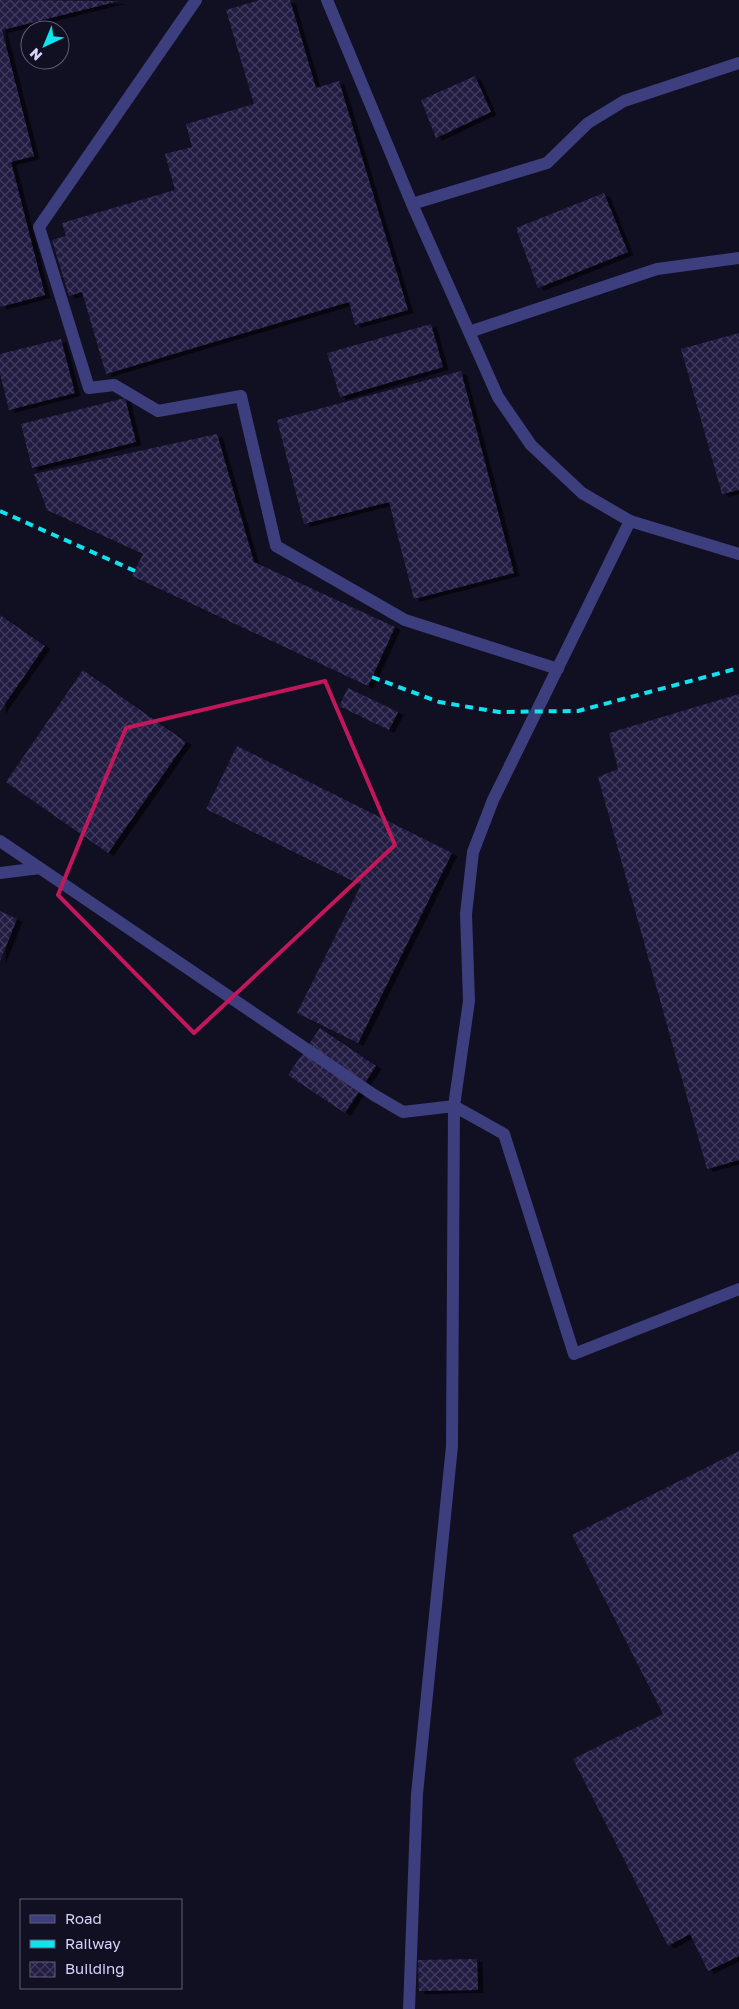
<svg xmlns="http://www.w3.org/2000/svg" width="739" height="2009" font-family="'Golos Text',sans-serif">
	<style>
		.building { fill: url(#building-cross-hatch); filter: url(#shadow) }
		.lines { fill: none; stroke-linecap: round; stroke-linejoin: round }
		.service { stroke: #3d3e7e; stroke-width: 12 }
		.minor { stroke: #3d3e7e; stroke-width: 12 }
		.rail { stroke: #0fe3ed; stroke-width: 4; stroke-dasharray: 8 6; stroke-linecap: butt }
		.marked { fill: none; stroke: #c2185b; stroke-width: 4; stroke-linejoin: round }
	</style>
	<defs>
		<pattern id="building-cross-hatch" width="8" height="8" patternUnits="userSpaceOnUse" patternTransform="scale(1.25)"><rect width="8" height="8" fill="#221c42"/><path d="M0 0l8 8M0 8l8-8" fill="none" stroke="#413c5e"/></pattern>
		<filter id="shadow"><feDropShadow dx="5.5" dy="3" stdDeviation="0" flood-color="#0009"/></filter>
	</defs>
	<rect width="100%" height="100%" fill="#110f22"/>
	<!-- building -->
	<path class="building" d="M0,0l119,1 -117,29 32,126 -23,6 34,133 -45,12z
		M259,0h31l26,88 23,-7 69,229 -53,15 -6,-23 -243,72 -24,-82 -13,4 -17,-56 14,-4 -4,-13 113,-33 -10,-36 27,-7 -6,-23 68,-20 -28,-94z
		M475,76l16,36 -55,26 -15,-38z
		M604,193l24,59 -90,36 -22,-60z
		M431,324l12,43 -103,30 -13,-44z
		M739,333v157l-17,4 -41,-145z
		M61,339l14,54 -66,17 -9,-36v-20z
		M461,371l53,202 -100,26 -25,-97 -85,22 -27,-104z
		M125,398l11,44 -104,26 -11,-44z
		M217,434l37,128 141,65 -27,59 -236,-110 11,-22 -96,-44 -13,-36z
		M0,615l45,31 -45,65z
		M83,670l103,72 -78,111 -102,-71z
		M348,688l50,24 -9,18 -50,-24z
		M739,694v466l-32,9 -109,-392 20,-8 -9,-36z
		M237,746l215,107 -94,190 -61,-30 64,-128 -155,-76z
		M0,911l17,8 -17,42z
		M320,1028l56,38 -31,47 -57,-38z
		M739,1451v505l-31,15 -18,-37 -22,12 -95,-187 90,-45 -91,-179z
		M477,1959l1,31 -59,1 -1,-31z"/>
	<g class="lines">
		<!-- service -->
		<path class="service" d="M196,0l-157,227 50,161 25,-3 44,26 83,-15 35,150 129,74 153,49
			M739,554l-109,-33 -137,279 -20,52 -7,62 3,87 -15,105 50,28 70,220 165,-65
			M0,841l374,254 29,17 51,-6 -2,340 -35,348 -8,215
			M0,873l40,-5"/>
		<!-- minor -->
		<path class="minor" d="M327,0l85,204 86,193 33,48 51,48 48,28
			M412,204l135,-41 41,-40 36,-22 115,-38
			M469,332l188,-63 82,-11"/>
		<!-- rail -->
		<path class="rail" d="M0,511l135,60
			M372,677l67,25 60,10 79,-1 161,-43"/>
	</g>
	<!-- marked area -->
	<path class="marked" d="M325,681l70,164 -201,188 -136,-138 68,-167z"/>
	<!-- legend -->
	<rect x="20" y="1899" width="162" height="90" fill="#110f22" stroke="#605d79"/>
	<rect x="30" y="1915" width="25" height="8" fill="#3d3e7e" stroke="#605d79"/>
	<text x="65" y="1924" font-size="15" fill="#d6d3fc">Road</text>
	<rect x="30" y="1940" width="25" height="8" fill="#0fe3ed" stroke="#605d79"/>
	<text x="65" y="1949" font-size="15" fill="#d6d3fc">Railway</text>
	<rect x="30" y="1962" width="25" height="15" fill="url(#building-cross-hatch)" stroke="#605d79"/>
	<text x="65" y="1974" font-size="15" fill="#d6d3fc">Building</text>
	<!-- north arrow -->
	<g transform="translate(45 45) rotate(224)"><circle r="24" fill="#110f22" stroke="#605d79"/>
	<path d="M0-4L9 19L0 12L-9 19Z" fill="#0fe3ed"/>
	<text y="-8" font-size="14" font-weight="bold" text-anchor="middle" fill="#d6d3fc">N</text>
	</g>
</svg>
